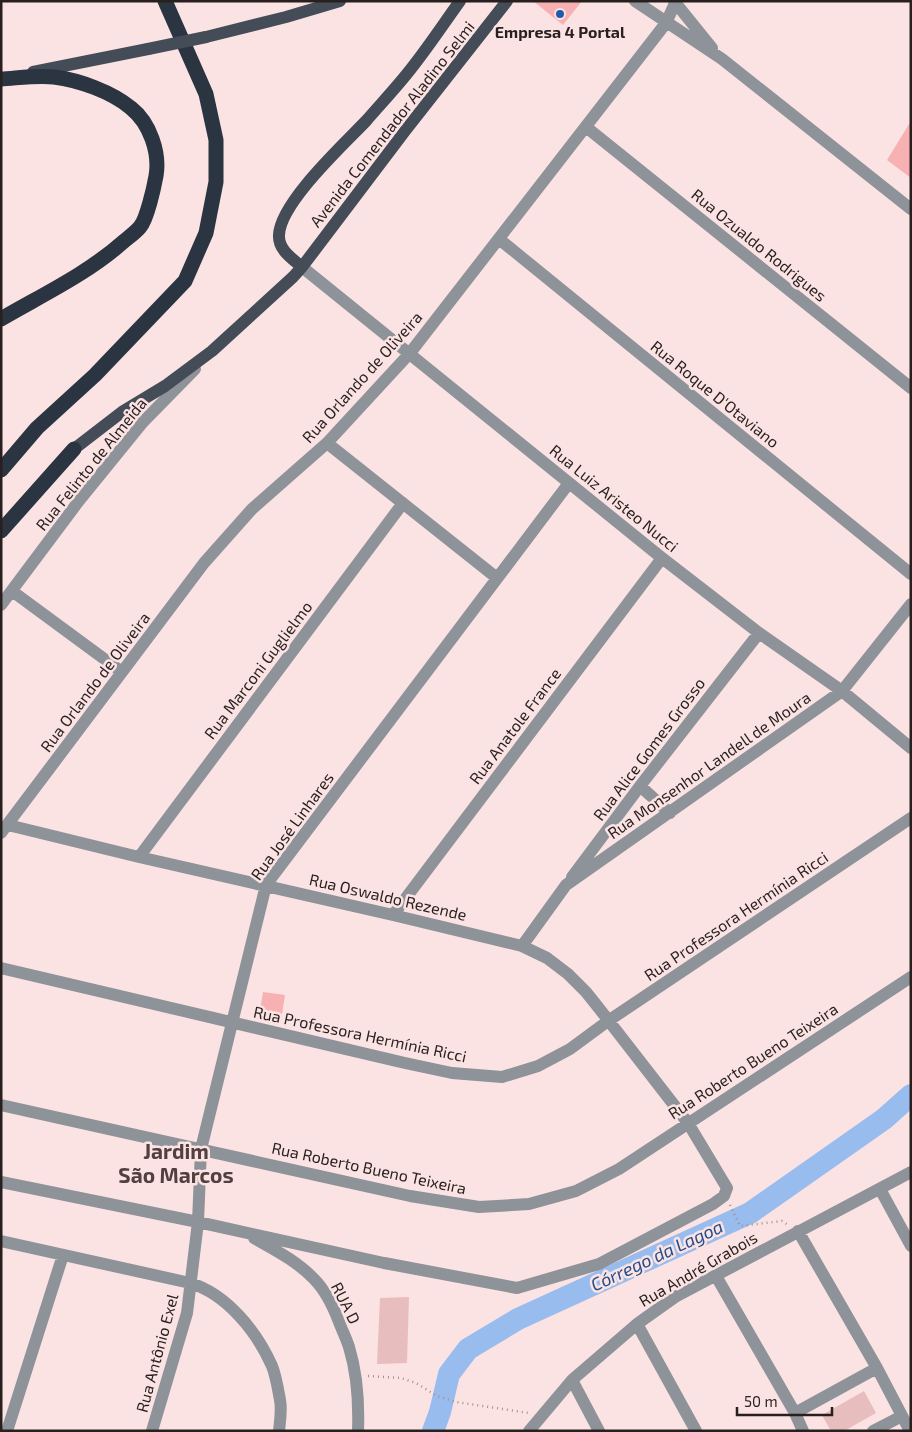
<svg xmlns="http://www.w3.org/2000/svg" width="912" height="1432" font-family="'Exo 2',sans-serif">
	<style>
		.green { fill: #e8bdbd }
		.lines { fill: none; stroke-linecap: round; stroke-linejoin: round }
		.river { stroke: #99bcef; stroke-width: 22 }
		.building { fill: #f7b1b2 }
		.path { stroke: #a29090; stroke-width: 2.5; stroke-dasharray: 1 4; stroke-linecap: butt }
		.minor { stroke: #8e9299; stroke-width: 12 }
		.major { stroke: #444c58; stroke-width: 12 }
		.highway { stroke: #2b3441; stroke-width: 15 }
		.major-bridge { stroke: #444c58; stroke-width: 12 }
		.poi-dot { fill: #205aac; stroke: #fbe3e3; stroke-width: 2 }
		.labels { text-anchor: middle; stroke-width: 5; stroke-linejoin: round; paint-order: stroke }
		.poi-label { font-size: 16px; font-weight: bold; fill: #281f1f; stroke: #fbe3e3 }
		.street-label { font-size: 16px; fill: #281f1f; stroke: #fbe3e3 }
		.water-label { font-size: 18px; font-style: italic; fill: #234e8b; stroke: #fbe3e3 }
		.district-label { font-size: 21px; font-weight: bold; fill: #523f3f; stroke: #fbe3e3 }
	</style>
	<rect width="100%" height="100%" fill="#fbe3e3"/>
	<!-- green -->
	<path class="green" d="M409,1297l-2,66 -30,1 3,-66z
		M864,1391l12,22 -32,18h-13l-9,-16z"/>
	<g class="lines">
		<!-- river -->
		<path class="river" d="M433,1431l7,-19 9,-38 19,-25 50,-30 232,-106 134,-94 27,-24"/>
	</g>
	<!-- building -->
	<path class="building" d="M533,1h49l-19,24z
		M911,121v57l-24,-18z
		M263,992l22,3 -3,19 -22,-4z"/>
	<g class="lines">
		<!-- path -->
		<path class="path" d="M730,1205l10,21 42,-5 6,4
			M368,1376l33,2 15,5 21,13 19,6 73,11"/>
		<!-- minor -->
		<path class="minor" d="M635,1l87,58 189,150
			M674,1l38,47
			M586,127l325,261
			M499,239l412,335
			M302,267l360,291 97,75 83,58 69,57
			M327,443l170,135
			M12,591l110,81
			M1,605l77,-103 65,-80 52,-53
			M640,786l30,27
			M1,833l203,-270 48,-54 75,-66 83,-90 256,-330 10,-22
			M139,857l264,-354
			M572,877l68,-91 119,-153
			M393,915l269,-357
			M522,946l44,-61 276,-194 69,-87
			M1,968l404,95 47,10 50,4 36,-11 32,-17 38,-28 303,-203
			M1,1105l409,91 69,11 50,-3 47,-13 43,-22 292,-192
			M1,1182l197,40 186,41 133,25 82,-24 114,-60 11,-8 3,-8 -39,-65 -90,-116 -12,-15 -18,-18 -21,-16 -25,-12 -129,-31 -254,-58 -131,-32
			M880,1189l31,57
			M798,1231l79,137 33,63
			M254,1238c21,12 43,23 60,41 12,12 19,27 25,43 3,8 7,16 10,25 8,26 10,56 9,84
			M1,1241l189,42c37,11 67,49 82,83 4,10 6,23 8,34 2,10 0,21 -1,31
			M716,1276l79,137 8,18
			M637,1324l59,107
			M572,1380l27,51
			M795,1413l82,-45
			M7,1431l56,-176
			M152,1431l35,-118 11,-91 3,-73 65,-264 303,-402
			M529,1431l43,-51 65,-56 38,-27 236,-125
			M873,1431l29,-15"/>
		<!-- major -->
		<path class="major" d="M206,37l80,-20 54,-16
			M33,72l115,-23
			M302,267c-9,-8 -24,-17 -23,-32 1,-32 64,-90 87,-114 13,-15 27,-30 40,-46 19,-23 36,-49 54,-74
			M67,455l7,-6 48,-37 43,-26 47,-35 81,-74 9,-10 103,-136 102,-130"/>
		<!-- highway -->
		<path class="highway" d="M1,79c17,-1 37,-4 53,-2 25,3 58,15 77,31 19,15 29,45 25,68 -2,11 -9,43 -16,51 -4,5 -11,10 -17,15 -36,32 -81,53 -122,77
			M1,470l36,-42 58,-53 90,-94 21,-48 10,-51v-42l-10,-46 -41,-93
			M1,531l73,-82"/>
		<!-- major-bridge -->
		<path class="major-bridge" d="M148,49l58,-12"/>
	</g>
	<!-- markers -->
	<circle class="poi-dot" cx="560" cy="14" r="5"/>
	<g class="labels">
		<!-- poi labels -->
		<g class="poi-label">
			<text x="560" y="38">Empresa 4 Portal</text>
		</g>
		<!-- street labels -->
		<g class="street-label">
			<text transform="translate(392 124) rotate(-52)" y="6">Avenida Comendador Aladino Selmi</text>
			<text transform="translate(759 245) rotate(39)" y="6">Rua Ozualdo Rodrigues</text>
			<text transform="translate(362 377) rotate(-48)" y="6">Rua Orlando de Oliveira</text>
			<text transform="translate(715 394) rotate(39)" y="6">Rua Roque D'Otaviano</text>
			<text transform="translate(91 464) rotate(-51)" y="6">Rua Felinto de Almeida</text>
			<text transform="translate(614 498) rotate(39)" y="6">Rua Luiz Aristeo Nucci</text>
			<text transform="translate(258 670) rotate(-53)" y="6">Rua Marconi Guglielmo</text>
			<text transform="translate(95 682) rotate(-53)" y="6">Rua Orlando de Oliveira</text>
			<text transform="translate(515 726) rotate(-53)" y="6">Rua Anatole France</text>
			<text transform="translate(649 749) rotate(-53)" y="6">Rua Alice Gomes Grosso</text>
			<text transform="translate(709 765) rotate(-35)" y="6">Rua Monsenhor Landell de Moura</text>
			<text transform="translate(292 826) rotate(-54)" y="6">Rua José Linhares</text>
			<text transform="translate(388 897) rotate(13)" y="6">Rua Oswaldo Rezende</text>
			<text transform="translate(736 916) rotate(-34)" y="6">Rua Professora Hermínia Ricci</text>
			<text transform="translate(360 1034) rotate(12)" y="6">Rua Professora Hermínia Ricci</text>
			<text transform="translate(753 1061) rotate(-33)" y="6">Rua Roberto Bueno Teixeira</text>
			<text transform="translate(369 1168) rotate(12)" y="6">Rua Roberto Bueno Teixeira</text>
			<text transform="translate(698 1269) rotate(-30)" y="6">Rua André Grabois</text>
			<text transform="translate(346 1303) rotate(63)" y="6">RUA D</text>
			<text transform="translate(157 1353) rotate(-75)" y="6">Rua Antônio Exel</text>
		</g>
		<!-- water labels -->
		<g class="water-label">
			<text transform="translate(657 1256) rotate(-25)" y="6">Córrego da Lagoa</text>
		</g>
		<!-- district labels -->
		<g class="district-label">
			<text x="176" y="1159">Jardim<tspan x="176" dy="24">São Marcos</tspan></text>
		</g>
	</g>
	<!-- border -->
	<rect width="912" height="1432" fill="none" stroke="#281f1f" stroke-width="5"/>
	<!-- scale -->
	<path d="M737 1407v8h95v-8" fill="none" stroke="#281f1f" stroke-width="2.5"/>
	<text x="744" y="1407" font-size="15" fill="#281f1f" stroke="#fbe3e3" stroke-width="4" paint-order="stroke">50 m</text>
</svg>
